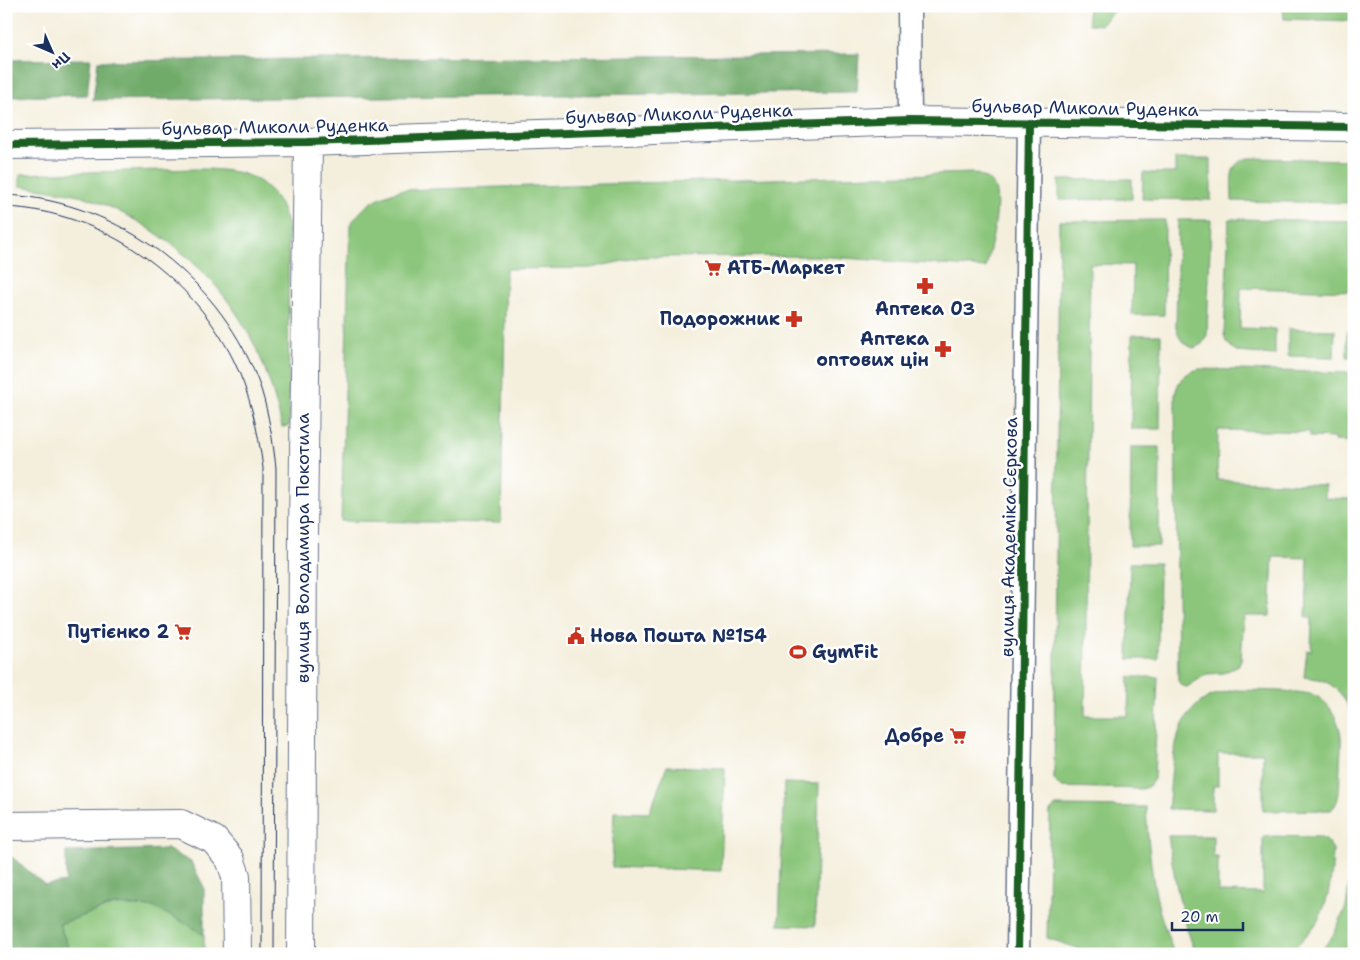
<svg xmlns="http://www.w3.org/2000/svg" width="1360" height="960" font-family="'Shantell Sans',sans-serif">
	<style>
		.green { fill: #8cc67b; stroke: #547a6c }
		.forest { fill: #71ab6b; stroke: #466d64 }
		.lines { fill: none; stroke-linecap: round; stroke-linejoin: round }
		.minor-casing { stroke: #67728a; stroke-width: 25 }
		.tertiary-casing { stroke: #67728a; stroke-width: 30 }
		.minor { stroke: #fff; stroke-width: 22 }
		.tertiary { stroke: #fff; stroke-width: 28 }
		.tram { stroke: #1b2f5e; stroke-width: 1 }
		.cycleway-casing { stroke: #fff; stroke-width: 11 }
		.cycleway { stroke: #1b5e20; stroke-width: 8 }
		.labels { text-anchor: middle; stroke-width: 5; stroke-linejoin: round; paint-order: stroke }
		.street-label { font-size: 18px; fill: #1b2f5e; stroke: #fff }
		.poi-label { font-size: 18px; font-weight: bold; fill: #1b2f5e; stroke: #fff; text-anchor: end }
	</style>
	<rect width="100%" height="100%" fill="#fff"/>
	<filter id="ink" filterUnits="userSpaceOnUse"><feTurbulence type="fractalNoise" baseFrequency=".02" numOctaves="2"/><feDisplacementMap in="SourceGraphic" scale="10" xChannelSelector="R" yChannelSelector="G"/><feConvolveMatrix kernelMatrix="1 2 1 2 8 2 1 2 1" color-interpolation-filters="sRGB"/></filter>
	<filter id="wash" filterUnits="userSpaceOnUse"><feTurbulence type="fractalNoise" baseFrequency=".0096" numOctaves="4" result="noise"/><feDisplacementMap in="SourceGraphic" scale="20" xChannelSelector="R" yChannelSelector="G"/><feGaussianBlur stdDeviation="1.12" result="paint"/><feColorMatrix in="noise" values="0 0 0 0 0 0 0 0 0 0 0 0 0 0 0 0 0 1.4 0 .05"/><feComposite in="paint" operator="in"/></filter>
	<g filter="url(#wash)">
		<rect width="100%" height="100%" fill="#f4efdd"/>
		<!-- green -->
		<path class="green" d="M1087,6h31l-17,19 -12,-1z
			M1283,6h71v15l-70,-2z
			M1249,158l105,2v43l-122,-2c0,-20 -5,-38 17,-43z
			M1175,159h36v41l-69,-1 1,-26h32z
			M196,169c48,0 80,7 92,59l1,198 -7,1c-7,-29 -15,-57 -28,-83 -33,-68 -94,-118 -163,-145 -22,-8 -48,-10 -71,-13v-12z
			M974,173c8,3 18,7 21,16 6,19 -5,59 -9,79l-171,-12 -174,1 -50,11 -85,1 -5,254 -160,-2 9,-296c16,-22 25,-27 51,-35z
			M1132,179v20l-73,1v-20z
			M1229,219l125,2v70l-113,-3 -1,40 35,1v26l-39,-3 -10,-10 -2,-7z
			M1165,220l-1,95h-32l1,-50 -43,-1 -5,452h43l1,-39h29l-4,102 -5,7 -7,3 -82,-2 -6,-8 5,-558z
			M1178,220h33l-4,115 -5,9 -8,4c-12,-3 -14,-9 -18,-20z
			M1288,329l47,1 -1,27 -46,-1z
			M1347,331h7v26h-7z
			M1132,335h29l-1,94h-29z
			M1199,369l155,4v69l-20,-1v-3l-25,-1v-5l-91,-2 -1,50 108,5v13l29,1v225c-4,-18 -14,-38 -33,-44 -5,-2 -11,-2 -17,-3l3,-27 4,1 1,-33h-6l2,-60 -35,-1 -3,59h-26l-3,44 -3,6 -15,7 -16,1 -20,13 -5,-1 -4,-5 -3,-286c3,-15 9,-22 24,-26z
			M1131,447h29l-1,99h-29z
			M1130,563h29l-1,96h-30z
			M1234,690c18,1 71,-1 84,7 13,8 21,24 23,39 1,10 -1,21 -1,31 -1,14 2,34 -9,43l-68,1v-58h-45v33h-5v24l-45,-1c5,-39 1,-88 39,-111 8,-4 19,-6 27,-8z
			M667,766l58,2 -4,103 -109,-4 2,-55 35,1z
			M784,783l35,1 -4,142 -36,-1z
			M1056,806l90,1c2,35 5,68 13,102 4,15 10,30 15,45h-79l-48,-16 3,-127z
			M1168,836h45v21h5v35l45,1v-57l56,1 8,4 6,8c-1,26 -3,54 -18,76 -7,10 -18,20 -27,29h-92c-15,-38 -22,-78 -28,-118z
			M1354,846v108h-35l15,-20 12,-27z
			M114,905l40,2 33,17 17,11v19h-133l-12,-30z"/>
		<!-- forest -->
		<path class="forest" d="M859,54l-2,38 -764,8 5,-39z
			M91,59l-4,36 -81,2v-37z
			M167,849l24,13 13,25v48l-17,-11 -34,-17 -39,-2 -55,19 12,30h-65v-102l39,33 21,-3v-30z"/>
	</g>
	<g filter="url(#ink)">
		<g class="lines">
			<!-- minor casing -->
			<g class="minor-casing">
				<path id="minor" d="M909,6l1,115
					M1018,954l11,-832"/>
			</g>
			<!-- tertiary casing -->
			<g class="tertiary-casing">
				<path id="tertiary" d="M6,145l302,-3 602,-21 444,6
					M6,826l175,-2 33,16 16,19 6,17 1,78
					M301,954l2,-421 5,-391"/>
			</g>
			<!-- minor -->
			<use href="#minor" class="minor"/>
			<!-- tertiary -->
			<use href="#tertiary" class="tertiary"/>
			<!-- tram -->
			<path class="tram" d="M6,195c114,5 218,87 255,194 8,26 12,52 15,79l-2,486
				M6,207c95,4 185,68 227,152 17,34 25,71 30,109l-1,486"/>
			<!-- cycleway casing -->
			<g class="cycleway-casing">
				<path id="cycleway" d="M6,145l302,-3 602,-21 444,6
					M1018,954l11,-832"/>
			</g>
			<!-- cycleway -->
			<use href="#cycleway" class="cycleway"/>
		</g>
	</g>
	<!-- icons -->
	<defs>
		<g id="supermarket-bare" transform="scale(1.35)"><path d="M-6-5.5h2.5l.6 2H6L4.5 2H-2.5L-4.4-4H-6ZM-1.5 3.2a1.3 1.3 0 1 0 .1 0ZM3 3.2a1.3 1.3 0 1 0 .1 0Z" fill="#c8321e" stroke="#fff" stroke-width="2.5" paint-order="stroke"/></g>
		<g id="pharmacy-bare" transform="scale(1.35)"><path d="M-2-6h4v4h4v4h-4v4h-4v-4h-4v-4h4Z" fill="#c8321e" stroke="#fff" stroke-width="2.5" paint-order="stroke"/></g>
		<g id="civic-bare" transform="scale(1.35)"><path d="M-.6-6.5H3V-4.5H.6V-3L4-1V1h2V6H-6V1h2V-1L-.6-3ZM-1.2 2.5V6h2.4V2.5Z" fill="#c8321e" stroke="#fff" stroke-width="2.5" paint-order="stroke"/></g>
		<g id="stadium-bare" transform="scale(1.35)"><path d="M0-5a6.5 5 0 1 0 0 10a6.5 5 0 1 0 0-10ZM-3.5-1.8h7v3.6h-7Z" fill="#c8321e" stroke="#fff" stroke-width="2.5" paint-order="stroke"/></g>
	</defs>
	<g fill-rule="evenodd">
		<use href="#supermarket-bare" x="713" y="268"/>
		<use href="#pharmacy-bare" x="925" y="286"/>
		<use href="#pharmacy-bare" x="794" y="319"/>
		<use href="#pharmacy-bare" x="943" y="349"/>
		<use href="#supermarket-bare" x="183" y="632"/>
		<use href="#civic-bare" x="576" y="636"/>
		<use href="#stadium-bare" x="798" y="652"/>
		<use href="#supermarket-bare" x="958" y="736"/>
	</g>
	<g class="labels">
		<!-- street labels -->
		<g class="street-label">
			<text transform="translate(1085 108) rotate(1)" y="6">бульвар Миколи Руденка</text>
			<text transform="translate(679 114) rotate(-2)" y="6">бульвар Миколи Руденка</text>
			<text transform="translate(275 127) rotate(-1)" y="6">бульвар Миколи Руденка</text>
			<text transform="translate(1009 537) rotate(-89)" y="6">вулиця Академіка Сєркова</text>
			<text transform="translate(303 548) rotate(-90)" y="6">вулиця Володимира Покотила</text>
		</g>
		<!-- poi labels -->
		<g class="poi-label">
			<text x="727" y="274" text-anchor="start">АТБ-Маркет</text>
			<text x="925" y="315" text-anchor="middle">Аптека 03</text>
			<text x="780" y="325">Подорожник</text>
			<text x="929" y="345">Аптека<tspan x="929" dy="21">оптових цін</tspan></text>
			<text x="169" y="638">Путієнко 2</text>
			<text x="590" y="642" text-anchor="start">Нова Пошта №154</text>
			<text x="812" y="658" text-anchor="start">GymFit</text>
			<text x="944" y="742">Добре</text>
		</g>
	</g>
	<!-- margin -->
	<rect width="1360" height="960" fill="none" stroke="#fff" stroke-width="25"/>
	<!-- north arrow -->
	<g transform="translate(52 52) rotate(135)" stroke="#ffffff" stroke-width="4" paint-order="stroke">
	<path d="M0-4L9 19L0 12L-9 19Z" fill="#1b2f5e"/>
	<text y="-8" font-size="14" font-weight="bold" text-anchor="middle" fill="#1b2f5e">Пн</text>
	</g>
	<!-- scale -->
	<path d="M1172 922v8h71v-8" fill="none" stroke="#1b2f5e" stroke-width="2.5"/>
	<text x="1180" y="922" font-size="15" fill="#1b2f5e" stroke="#ffffff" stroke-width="4" paint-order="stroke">20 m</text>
</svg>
